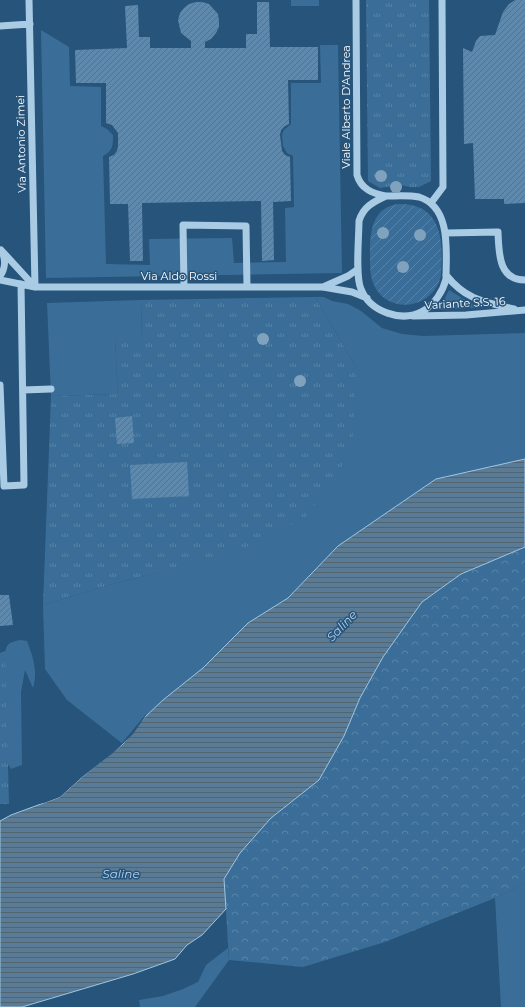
<svg xmlns="http://www.w3.org/2000/svg" width="525" height="1007" font-family="Montserrat,sans-serif">
	<style>
		.grass { fill: #3a6e98 }
		.forest { fill: url(#forest-crowns) }
		.park { fill: url(#park-tufts) }
		.garden { fill: url(#garden-furrows) }
		.water { fill: url(#water-rules); stroke: #9ec7e4 }
		.pier { fill: #26547b }
		.building { fill: url(#building-hatch) }
		.lines { fill: none; stroke-linecap: round; stroke-linejoin: round }
		.minor { stroke: #aacbe4; stroke-width: 7 }
		.tree { fill: #81a2bd }
		.labels { text-anchor: middle; stroke-width: 3; stroke-linejoin: round; paint-order: stroke }
		.street-label { font-size: 11px; fill: #fff; stroke: #26547b }
		.water-label { font-size: 12px; font-style: italic; fill: #b5d4ec; stroke: #26547b }
	</style>
	<defs>
		<pattern id="forest-crowns" width="20" height="18" patternUnits="userSpaceOnUse"><rect width="20" height="18" fill="#3a6e98"/><path d="M2 6a3 3 0 1 1 6 0M12 15a3 3 0 1 1 6 0" fill="none" stroke="#5884a7"/></pattern>
		<pattern id="park-tufts" width="24" height="20" patternUnits="userSpaceOnUse"><rect width="24" height="20" fill="#3a6e98"/><path d="M3 7l-1-3M5 7V3M7 7l1-3M15 17l-1-3M17 17v-4M19 17l1-3" fill="none" stroke="#5884a7"/></pattern>
		<pattern id="garden-furrows" width="10" height="10" patternUnits="userSpaceOnUse"><rect width="10" height="10" fill="#3a6e98"/><path d="M-1 1l2-2M0 10L10 0M9 11l2-2" fill="none" stroke="#5884a7"/></pattern>
		<pattern id="water-rules" width="6" height="5" patternUnits="userSpaceOnUse"><rect width="6" height="5" fill="#5a7b96"/><path d="M0 2.5h6" fill="none" stroke="#536471"/></pattern>
		<pattern id="building-hatch" width="6" height="6" patternUnits="userSpaceOnUse"><rect width="6" height="6" fill="#5f89ac"/><path d="M-1 1l2-2M0 6l6-6M5 7l2-2" fill="none" stroke="#577186"/></pattern>
	</defs>
	<rect width="100%" height="100%" fill="#26547b"/>
	<!-- grass -->
	<path class="grass" d="M291,0h28v6h-28z
		M41,30l28,17 1,39 31,1v39l6,3 6,6c0,10 0,16 -10,21l3,108 44,1 -1,-26 83,-1 2,25 52,-1 -1,-54 9,-1 -1,-51 -6,-3 -4,-7 -1,-11 2,-5 7,-6v-41h30l-1,-38h18l4,228 -296,5z
		M449,290l21,13 15,4 -46,3z
		M315,297h9l8,4 16,3 13,7 21,17 20,6 21,2 102,-3v126l-89,20 -98,67 -50,52 -40,25 -45,45 -40,32 -18,17 -22,27 -56,-44 -22,-31 -2,-64 73,-22 25,-6 36,-10 179,-200z
		M141,300l1,41h-27l3,53 -67,2 -4,-93z
		M20,640l7,1c6,16 11,30 6,47l-8,-18 -4,22 1,73 -11,4c-2,-3 -4,-6 -5,-8 -6,-17 -6,-102 1,-115 3,-4 8,-5 13,-6z
		M525,883v124h-24l-6,-109z
		M228,948l1,12 -34,47h-55l-1,-7 24,-4 20,-7 15,-7 8,-17z"/>
	<!-- forest -->
	<path class="forest" d="M525,547v336l-30,15 -110,44 -82,25 -74,-7 -5,-81 16,-26 31,-35 48,-38 25,-44 16,-38 23,-41 39,-55 39,-28z"/>
	<!-- park -->
	<path class="park" d="M366,0h63l2,181 -12,6h-9l-10,-2 -20,3 -12,-7z
		M315,297l41,70 -4,85 -46,65 -68,34 -97,26 -25,6 -73,22 8,-209 67,-2 -3,-54 27,-1 -1,-39z
		M5,651l4,153h-9v-151z"/>
	<!-- garden -->
	<path class="garden" d="M397,204c44,-2 47,35 44,70 -1,11 -9,21 -18,26 -17,10 -41,4 -49,-15 -4,-8 -4,-19 -4,-27 0,-23 0,-49 27,-54z"/>
	<!-- water -->
	<path class="water" d="M525,459v88l-64,27 -39,28 -39,55 -23,41 -16,38 -25,44 -48,38 -31,35 -16,26 2,30 -24,26 -15,10 -12,14 -42,15 -111,33h-22v-186l11,-6 49,-18 22,-20 41,-33 22,-27 18,-17 40,-32 45,-45 40,-25 50,-52 98,-67z"/>
	<!-- pier -->
	<path class="pier" d="M146,714l-1,3 -12,17 -20,19 -31,24 -22,20 -16,6 -7,1 22,-9 22,-19 41,-33z"/>
	<!-- building -->
	<path class="building" d="M515,0h10v203l-21,1v-5h-29l-2,-56 -9,1 -1,-96 9,4 4,-11 4,-5 15,-1 8,-23 6,-8z
		M196,2h6l7,2 9,10 1,7v6l-3,6 -5,6 -6,3v6h41v-14h11v-32h12l1,45h48v33h-30l1,44 -4,2 -4,4 -1,5 2,16 3,4 5,2 1,44 -18,1 1,58 -12,1 -1,-60 -119,2 1,58h-13l-2,-57h-18l-1,-47 5,-2 3,-4 1,-5v-13l-6,-8 -6,-2v-40h-30l-1,-33 52,-2 -2,-42 13,-1 1,32h11v11h41v-7l-10,-8 -3,-13 2,-7 4,-5 5,-4z
		M132,416l2,27 -17,1 -2,-26z
		M187,462l2,34 -57,3 -2,-34z
		M0,595h9l4,30 -13,1z"/>
	<g class="lines">
		<!-- minor -->
		<path class="minor" d="M29,0l6,287
			M356,0l1,175c4,14 15,18 28,21
			M0,26l30,-2
			M386,196c10,0 23,-1 33,1 33,10 27,56 27,82 -3,12 -11,25 -23,32 -21,12 -53,1 -62,-22 -6,-13 -2,-52 -2,-68 4,-14 14,-19 27,-25z
			M431,203l12,-16 -1,-187
			M446,233l52,-1c1,20 0,48 27,48
			M1,250l34,37
			M446,275c20,25 38,27 68,34
			M0,276c5,-7 6,-16 2,-24
			M0,280l35,7h288l29,5 15,6
			M184,287l-1,-62 63,1 1,61
			M323,287l25,-11 10,-7
			M413,316l53,-1 59,-5
			M0,385l4,101 20,-1 -3,-201
			M23,390l28,-1"/>
	</g>
	<!-- trees -->
	<g class="tree">
		<circle cx="381" cy="176" r="6"/>
		<circle cx="396" cy="187" r="6"/>
		<circle cx="383" cy="233" r="6"/>
		<circle cx="420" cy="235" r="6"/>
		<circle cx="403" cy="267" r="6"/>
		<circle cx="263" cy="339" r="6"/>
		<circle cx="300" cy="381" r="6"/>
	</g>
	<g class="labels">
		<!-- street labels -->
		<g class="street-label">
			<text transform="translate(346 107) rotate(-90)" y="4">Viale Alberto D'Andrea</text>
			<text transform="translate(21 144) rotate(-91)" y="4">Via Antonio Zimei</text>
			<text x="179" y="280">Via Aldo Rossi</text>
			<text transform="translate(465 303) rotate(-3)" y="4">Variante S.S. 16</text>
		</g>
		<!-- water labels -->
		<g class="water-label">
			<text transform="translate(342 626) rotate(-46)" y="4">Saline</text>
			<text x="121" y="878">Saline</text>
		</g>
	</g>
</svg>
